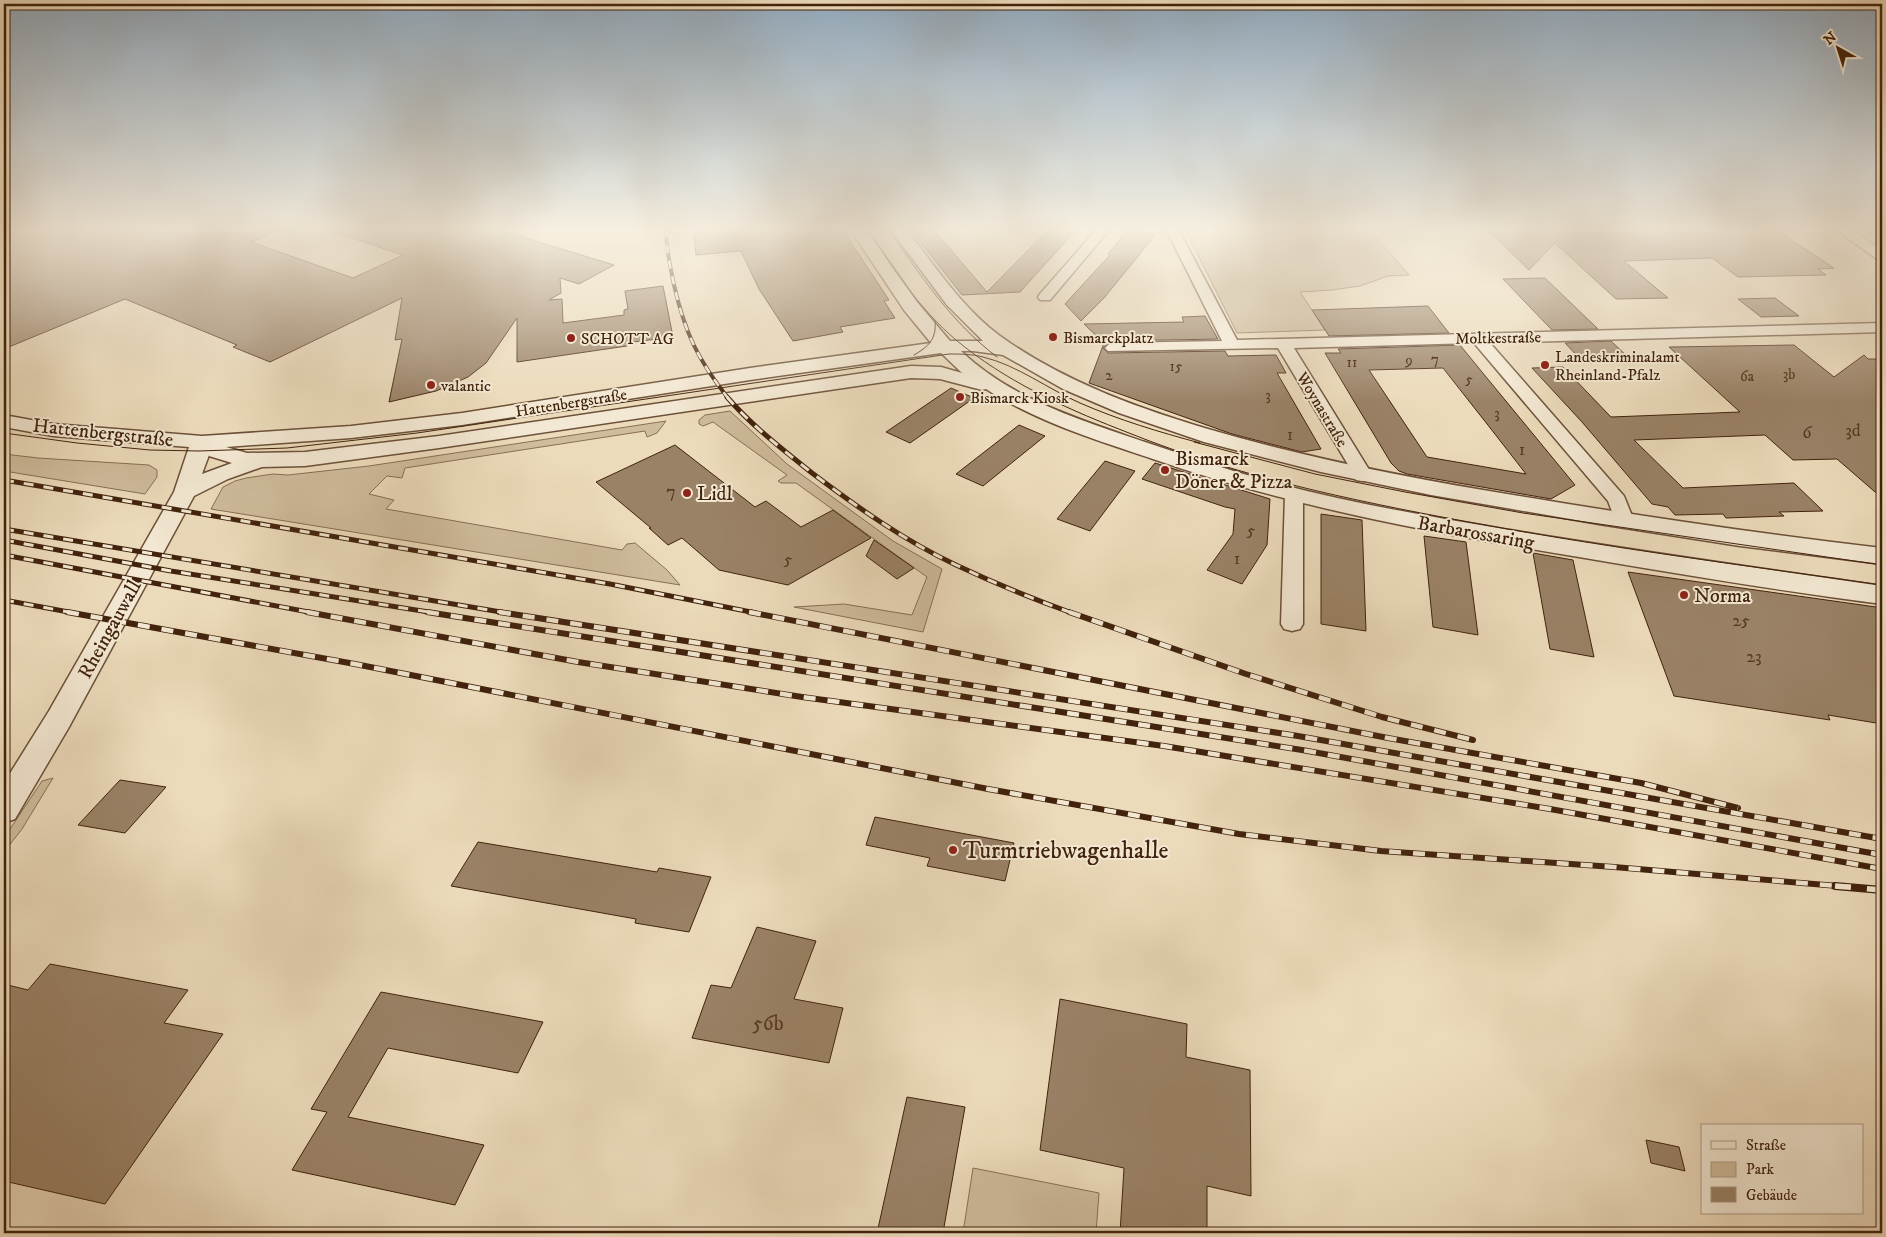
<svg xmlns="http://www.w3.org/2000/svg" width="1886" height="1237" font-family="'IM FELL DW Pica',serif">
	<style>
		.green { fill: #cfbc9d; stroke: #886f54 }
		.building { fill: #9a8267; stroke: #41220c; fill-rule: evenodd }
		.lines { fill: none; stroke-linecap: round; stroke-linejoin: round }
		.minor-casing { stroke: #6c5038; stroke-width: 3 }
		.tertiary-casing { stroke: #6c5038; stroke-width: 3 }
		.minor { fill: #f3e8d3; fill-rule: evenodd }
		.tertiary { fill: #f3e8d3; fill-rule: evenodd }
		.tram { stroke: #41220c; stroke-width: 1 }
		.rail-far3-casing { stroke: #41220c; stroke-width: 4 }
		.rail-far2-casing { stroke: #41220c; stroke-width: 5 }
		.rail-far1-casing { stroke: #41220c; stroke-width: 6 }
		.rail-casing { stroke: #41220c; stroke-width: 8 }
		.rail-far3 { stroke: #f3e8d3; stroke-width: 2.5; stroke-dasharray: 8; stroke-linecap: butt }
		.rail-far2 { stroke: #f3e8d3; stroke-width: 3; stroke-dasharray: 10; stroke-linecap: butt }
		.rail-far1 { stroke: #f3e8d3; stroke-width: 4.5; stroke-dasharray: 12; stroke-linecap: butt }
		.rail { stroke: #f3e8d3; stroke-width: 5.5; stroke-dasharray: 16; stroke-linecap: butt }
		.poi-dot { fill: #8f2418; stroke: #f3e8d3; stroke-width: 2 }
		.labels { text-anchor: middle; stroke-width: 4; stroke-linejoin: round; paint-order: stroke }
		.far-number-label { font-size: 15px; fill: #573a23 }
		.far-poi-label { font-size: 16px; fill: #41220c; stroke: #f3e8d3; text-anchor: start }
		.far-street-label { font-size: 16px; fill: #41220c; stroke: #f3e8d3 }
		.number-label { font-size: 18px; fill: #573a23 }
		.street-label { font-size: 20px; fill: #41220c; stroke: #f3e8d3 }
		.poi-label { font-size: 20px; fill: #41220c; stroke: #f3e8d3; text-anchor: start }
		.near-number-label { font-size: 21px; fill: #573a23 }
		.near-poi-label { font-size: 24px; fill: #41220c; stroke: #f3e8d3; text-anchor: start }
	</style>
	<rect width="100%" height="100%" fill="#ecdbbb"/>
	<filter id="stains"><feTurbulence type="fractalNoise" baseFrequency=".004" numOctaves="4"/><feColorMatrix values="0 0 0 0 .2 0 0 0 0 .09 0 0 0 0 .02 0 0 0 .5 -.17"/></filter>
	<radialGradient id="worn" r=".72"><stop offset=".6" stop-color="#630" stop-opacity="0"/><stop offset="1" stop-color="#630" stop-opacity=".3"/></radialGradient>
	<!-- green -->
	<path class="green" d="M1185,229h184l40,46 -21,1 -28,10 -28,4 -32,2 25,38 -88,3z
		M730,411l57,53 106,77 49,28 -19,63 -129,-25 50,-3 68,11 15,-38 -131,-94h-15l-3,-2 9,-6 -74,-53 -10,4 -4,-2v-4l6,-5z
		M666,421l-9,12 -10,4 -2,-6 -240,37 -3,10 -15,-2 -18,18 25,6 -8,9 236,41 5,-6 8,-1 32,27 13,15 -469,-76 12,-22 12,-6 11,-3 27,-4 15,1 81,-9z
		M4,454l34,4 111,7 8,5v7l-12,17 -141,-23z
		M53,778l-31,51 -18,23v-14l38,-57z
		M973,1168l126,25 -3,40h-133z"/>
	<!-- building -->
	<path class="building" d="M4,229h278l-31,13 102,36 50,-23 -69,-23 1,-3h161l118,36 -35,19 -19,-6 1,15 -12,7 13,-1 1,24 61,-8v-5l4,-1 -3,-18 38,-5 10,51 -47,6 1,3 -110,16v-44l-31,45 -18,14 -32,14 -47,11 13,-63 -7,1 7,-42 -132,64 -37,-15 4,-2 -112,-46 -121,50z
		M701,229h141l47,71 -5,1 11,17 -55,9 3,5 -50,9 -34,-52 -18,-38 -45,4 -2,-22 7,-1z
		M910,229h23l54,63 58,-59h2l5,-4h25l-57,63 -58,3z
		M1487,229h288l59,39 -16,1 8,6 -88,2 -26,-19 -88,3 44,37 -52,1 -61,-56 -26,27z
		M1127,231l29,3 -52,64 -23,23 -16,-17 45,-49 -2,-1z
		M1545,278l53,51 -46,1 -49,-51z
		M1775,298l24,18 -38,1 -23,-18z
		M1428,306l21,27 -120,3 -17,-26z
		M1205,316l13,23 -105,2 -6,3 -4,4 5,5 117,-2 3,5 48,-1 10,18h-9l44,76 -19,3 -70,-18 -143,-51 15,-40 -20,-19 100,-2 -2,-5z
		M1611,341l21,20 -48,2 -19,-20z
		M1460,345l22,27 93,113 -24,14 -144,-25 -8,-3 -8,-8 -66,-110h16l-3,-4zM1443,368l48,61 35,45 -99,-17 -58,-87z
		M1794,345l40,32 30,-22 4,4h14v139l-45,-39 -44,1 -28,-25 -131,5 49,48 111,-5 29,28 -44,1 5,4 -58,2 -3,-4 -48,1 -7,-8 -16,-3 -70,-82 -50,-54 31,-1 48,50 129,-5 -71,-65z
		M951,388l23,10 -64,45 -24,-11z
		M1019,425l26,11 -62,50 -27,-12z
		M675,445l80,62 11,-6 35,26 32,-17 38,28 -83,47 -69,-15 -37,-32 -14,7 -19,-17h2l-55,-46z
		M1105,461l30,10 -45,60 -33,-12z
		M1155,463l115,36 -3,46 -25,39 -35,-14 26,-36 2,-25 -10,-2 -83,-28z
		M1321,514l41,6 4,111 -45,-7z
		M1424,536l42,6 12,93 -45,-8z
		M874,540l40,28 -17,11 -31,-23z
		M1533,553l40,7 21,97 -44,-8z
		M1628,572l248,35 6,9v108l-54,-9 2,5 -156,-24z
		M120,780l46,7 -41,46 -47,-8z
		M875,817l139,26 -9,38 -78,-15 3,-8 -64,-13z
		M478,842l179,30 2,-4 52,9 -22,55 -54,-9 1,-4 -185,-33z
		M757,927l59,14 -22,58 49,9 -14,55 -137,-25 19,-53 20,3z
		M50,964l138,26 -24,33 59,11 -118,170 -101,-23v-197l24,6z
		M381,992l162,30 -25,51 -130,-25 -40,69 136,28 -29,60 -163,-35 35,-58 -16,-3z
		M1060,999l127,25 -1,33 64,13 1,126 -44,-10v47h-87l4,-65 -84,-18z
		M907,1097l58,10 -22,126h-66z
		M1646,1140l33,7 6,24 -34,-8z"/>
	<g class="lines">
		<!-- minor casing -->
		<g class="minor-casing">
			<path id="minor" d="M1097,229h13l-60,71h-10l-2,-3 2,-3z
				M1166,229h12l59,111 645,-17v9l-392,11 134,153 10,25 -3,4 -7,2 -7,-2 -9,-24 -134,-158 -180,5 74,120 3,8 -3,4 -6,1 -6,-1 -6,-12 -72,-120 -170,3 -3,-3 3,-3 5,-2 109,-2z
				M1835,229h15l32,21v10l-5,-1z
				M1866,229l16,1v9l-5,-1z
				M1294,489l7,2 2,4v129l-3,5 -8,2 -8,-2 -3,-5 4,-129 2,-4z"/>
		</g>
		<!-- tertiary casing -->
		<g class="tertiary-casing">
			<path id="tertiary" d="M850,229h16l51,73 33,39h33l-36,-36 -57,-76h16c29,37 56,79 94,107 63,45 135,71 208,93 102,30 206,50 311,67 121,20 242,38 363,52v16l-142,-18 -141,-22 -168,-29 -110,-23 -117,-30 -85,-29 -56,-24 -60,-34 -30,-4h-12c50,48 120,69 184,91 44,15 89,30 134,42 76,20 154,33 231,46 124,21 248,38 372,56v18c-101,-13 -203,-30 -303,-47 -145,-24 -288,-50 -426,-98 -57,-19 -116,-37 -167,-70l-4,1 -42,-11 -29,-1 -472,70 -134,18 -43,1 -34,12 -34,17 -125,231 -54,92 -11,4v-40l45,-72 125,-219 15,-45 -136,-11 -49,-9v-12l49,9 149,12 149,-10 111,-13 288,-45 181,-25 -27,-33zM941,353l21,20 -21,-6 -30,-1 -472,70 -134,16 -58,1 -21,-6 125,-9 111,-13 288,-45zM209,455v1l23,7 -30,11z"/>
		</g>
		<!-- minor -->
		<use href="#minor" class="minor"/>
		<!-- tertiary -->
		<use href="#tertiary" class="tertiary"/>
		<!-- tram -->
		<path class="tram" d="M867,229c29,44 57,87 99,119 49,38 106,63 163,85 107,43 221,67 334,88 139,26 279,44 419,64
			M888,229c33,47 63,93 109,128
			M914,355c14,-8 23,-16 21,-34
			M4,433l73,10 73,7 49,1 88,-3 130,-15 532,-79c11,0 23,0 34,3 34,8 65,32 97,46 39,17 79,29 120,40
			M1194,442l121,32 90,18 118,21 359,52"/>
		<!-- rail-far3 casing -->
		<g class="rail-far3-casing">
			<path id="rail-far3" d="M666,229c0,20 4,37 8,56 11,48 24,75 54,113"/>
		</g>
		<!-- rail-far2 casing -->
		<g class="rail-far2-casing">
			<path id="rail-far2" d="M727,397c25,29 55,52 85,76 45,34 93,68 144,92 38,18 77,34 116,48
				M4,480l606,104 146,29
				M4,529l503,84
				M4,540l167,31 264,42
				M4,555l310,58
				M4,600l70,13"/>
		</g>
		<!-- rail-far1 casing -->
		<g class="rail-far1-casing">
			<path id="rail-far1" d="M67,612l288,52 633,125 251,45 142,17 233,16 236,20
				M307,612l271,50 224,35 362,49 386,63 332,60
				M427,612l875,138 580,105
				M499,612l799,124 584,103
				M749,612l639,126 253,45 97,25
				M1069,612l177,62 136,43 91,23"/>
		</g>
		<!-- rail casing -->
		<g class="rail-casing">
			<path id="rail" d="M1835,886l47,4"/>
		</g>
		<!-- rail-far3 -->
		<use href="#rail-far3" class="rail-far3"/>
		<!-- rail-far2 -->
		<use href="#rail-far2" class="rail-far2"/>
		<!-- rail-far1 -->
		<use href="#rail-far1" class="rail-far1"/>
		<!-- rail -->
		<use href="#rail" class="rail"/>
	</g>
	<!-- sky -->
	<linearGradient id="sky" x2="0" y2="1"><stop stop-color="#92aabe"/><stop offset="0.57" stop-color="#f6efe0"/><stop offset="1" stop-color="#f6efe0" stop-opacity="0"/></linearGradient>
	<rect width="1886" height="402" fill="url(#sky)"/>
	<!-- markers -->
	<g class="poi-dot">
		<circle cx="1053" cy="337" r="5"/>
		<circle cx="571" cy="338" r="5"/>
		<circle cx="1545" cy="365" r="5"/>
		<circle cx="431" cy="385" r="5"/>
		<circle cx="960" cy="397" r="5"/>
		<circle cx="1165" cy="470" r="5"/>
		<circle cx="687" cy="493" r="5"/>
		<circle cx="1684" cy="595" r="5"/>
		<circle cx="953" cy="850" r="5"/>
	</g>
	<g class="labels">
		<!-- far-number labels -->
		<g class="far-number-label">
			<text x="1435" y="364">7</text>
			<text x="1409" y="365">9</text>
			<text x="1352" y="367">11</text>
			<text x="1176" y="371">15</text>
			<text x="1789" y="379">3b</text>
			<text x="1109" y="380">2</text>
			<text x="1747" y="381">6a</text>
			<text x="1469" y="384">5</text>
			<text x="1268" y="400">3</text>
			<text x="1497" y="418">3</text>
		</g>
		<!-- far-poi labels -->
		<g class="far-poi-label">
			<text x="1063" y="343">Bismarckplatz</text>
			<text x="581" y="344">SCHOTT AG</text>
			<text x="1555" y="362">Landeskriminalamt<tspan x="1555" dy="18">Rheinland-Pfalz</tspan></text>
			<text x="441" y="391">valantic</text>
			<text x="970" y="403">Bismarck Kiosk</text>
		</g>
		<!-- far-street labels -->
		<g class="far-street-label">
			<text transform="translate(1498 337) rotate(-1)" y="6">Moltkestraße</text>
			<text transform="translate(571 402) rotate(-9)" y="6">Hattenbergstraße</text>
			<text transform="translate(1323 409) rotate(59)" y="6">Woynastraße</text>
		</g>
		<!-- number labels -->
		<g class="number-label">
			<text x="1853" y="436">3d</text>
			<text x="1807" y="438">6</text>
			<text x="1290" y="440">1</text>
			<text x="1522" y="455">1</text>
			<text x="671" y="497">7</text>
			<text x="1251" y="536">5</text>
			<text x="1237" y="564">1</text>
			<text x="788" y="565">5</text>
			<text x="1741" y="626">25</text>
			<text x="1754" y="662">23</text>
		</g>
		<!-- street labels -->
		<g class="street-label">
			<text transform="translate(103 432) rotate(6)" y="7">Hattenbergstraße</text>
			<text transform="translate(1476 532) rotate(10)" y="7">Barbarossaring</text>
			<text transform="translate(109 629) rotate(-61)" y="7">Rheingauwall</text>
		</g>
		<!-- poi labels -->
		<g class="poi-label">
			<text x="1175" y="465">Bismarck<tspan x="1175" dy="23">Döner &amp; Pizza</tspan></text>
			<text x="697" y="500">Lidl</text>
			<text x="1694" y="602">Norma</text>
		</g>
		<!-- near-number labels -->
		<g class="near-number-label">
			<text x="768" y="1030">56b</text>
		</g>
		<!-- near-poi labels -->
		<g class="near-poi-label">
			<text x="963" y="858">Turmtriebwagenhalle</text>
		</g>
	</g>
	<!-- margin -->
	<rect width="1886" height="1237" fill="none" stroke="#ecdbbb" stroke-width="20"/>
	<rect x="5" y="5" width="1876" height="1227" fill="none" stroke="#41220c" stroke-width="2.5"/>
	<rect x="10" y="10" width="1866" height="1217" fill="none" stroke="#41220c"/>
	<!-- legend -->
	<rect x="1701" y="1124" width="162" height="90" fill="#f3e8d3" stroke="#ac9983"/>
	<rect x="1711" y="1141" width="25" height="8" fill="#f3e8d3" stroke="#ac9983"/>
	<text x="1746" y="1150" font-size="15" fill="#41220c">Straße</text>
	<rect x="1711" y="1162" width="25" height="15" fill="#cfbc9d" stroke="#ac9983"/>
	<text x="1746" y="1174" font-size="15" fill="#41220c">Park</text>
	<rect x="1711" y="1187" width="25" height="15" fill="#9a8267" stroke="#ac9983"/>
	<text x="1746" y="1200" font-size="15" fill="#41220c">Gebäude</text>
	<!-- north arrow -->
	<g transform="translate(1838 48) rotate(321)" stroke="#f3e8d3" stroke-width="4" paint-order="stroke">
	<path d="M0-4L9 19L0 12L-9 19Z" fill="#41220c"/>
	<text y="-8" font-size="14" font-weight="bold" text-anchor="middle" fill="#41220c">N</text>
	</g>
	<rect width="100%" height="100%" filter="url(#stains)"/>
	<rect width="100%" height="100%" fill="url(#worn)"/>
</svg>
